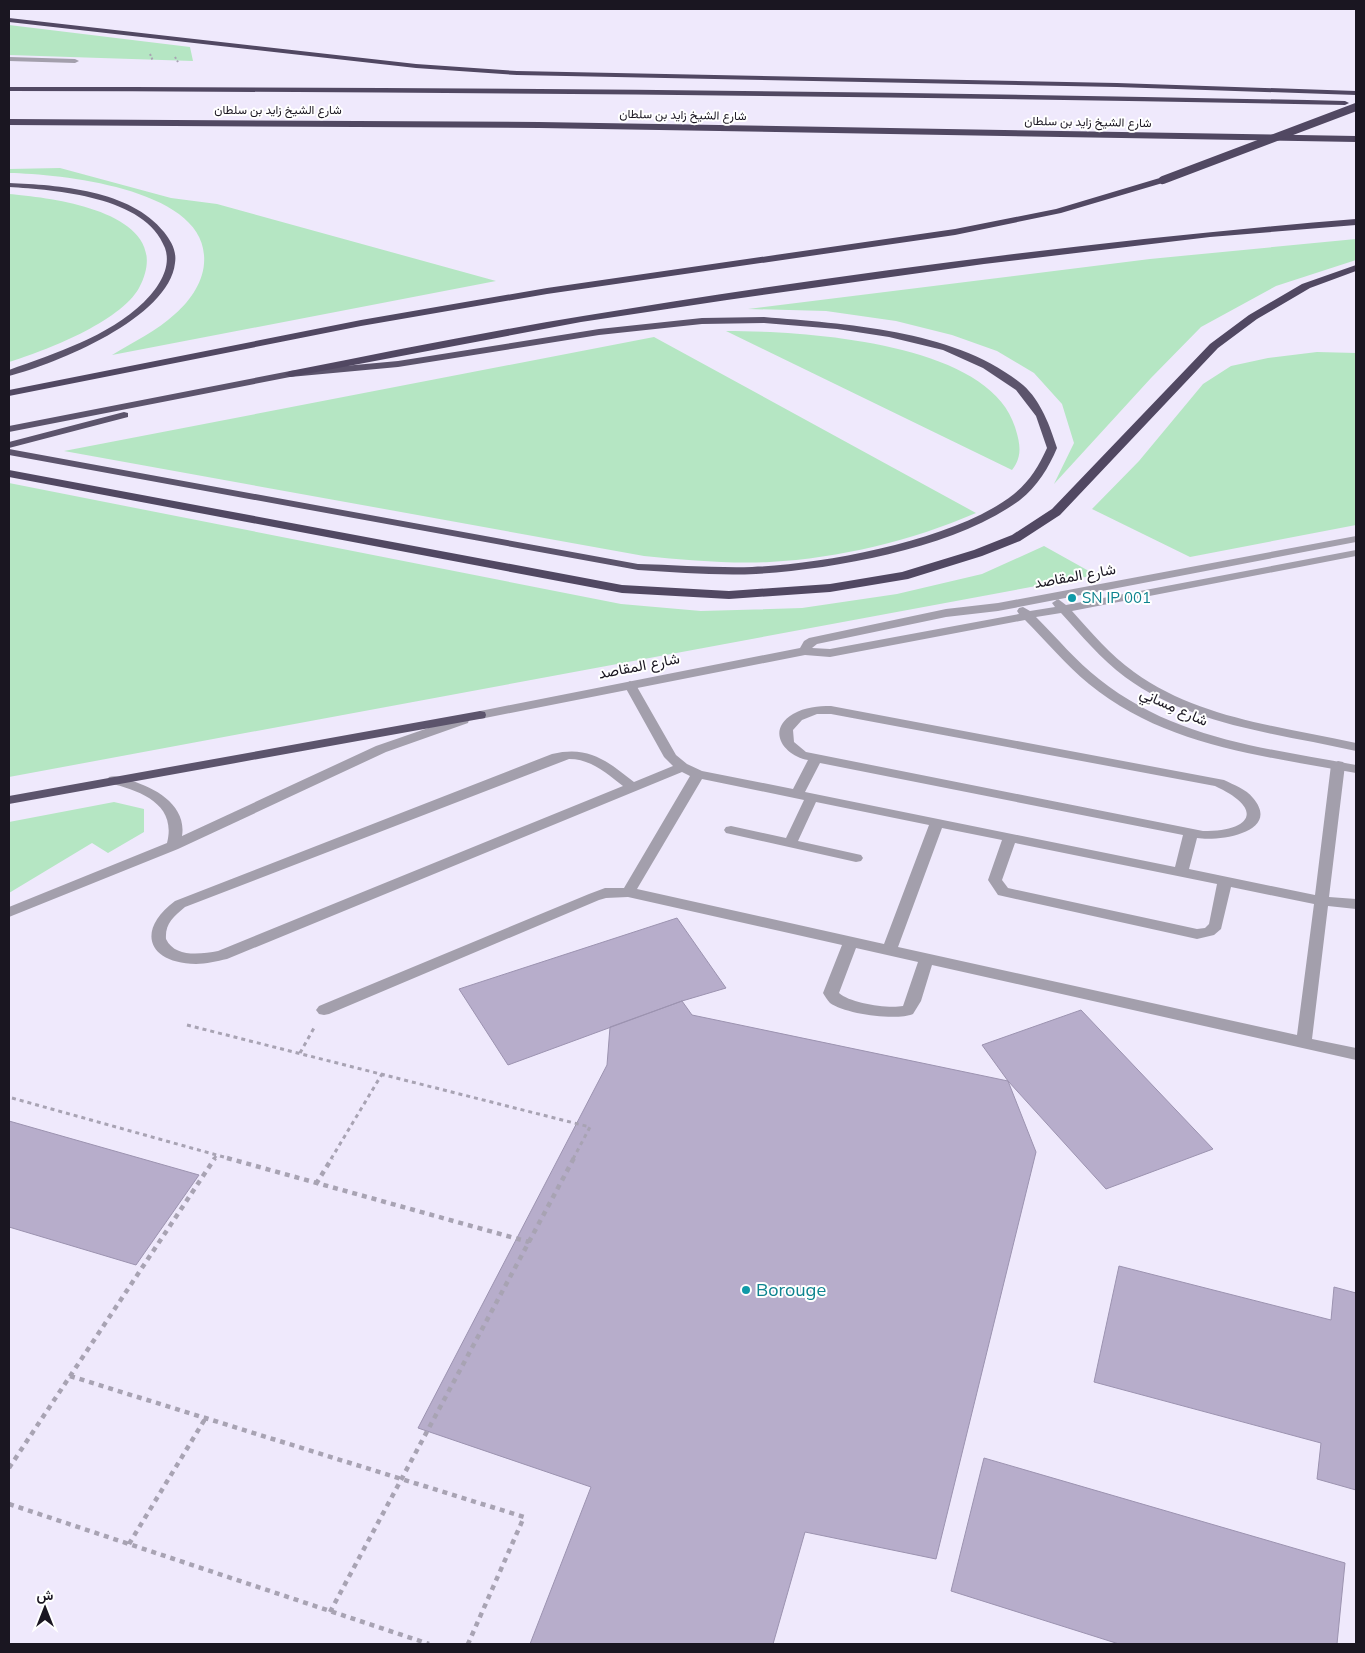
<svg xmlns="http://www.w3.org/2000/svg" width="1365" height="1653" font-family="Mulish,Vazirmatn,sans-serif">
	<style>
		.green { fill: #b5e6c3 }
		.building { fill: #b7adcb; stroke: #9c93b0 }
		.lines { fill: none; stroke-linecap: round; stroke-linejoin: round }
		.path-far2 { stroke: #a8a3b3; stroke-width: 2; stroke-dasharray: 2 2; stroke-linecap: butt }
		.path-far1 { stroke: #a8a3b3; stroke-width: 3; stroke-dasharray: 4 4; stroke-linecap: butt }
		.path { stroke: #a8a3b3; stroke-width: 4.5; stroke-dasharray: 5 5; stroke-linecap: butt }
		.service { fill: #a39fac; fill-rule: evenodd }
		.minor { fill: #a39fac; fill-rule: evenodd }
		.tertiary { fill: #a39fac; fill-rule: evenodd }
		.trunk { fill: #5c546c; fill-rule: evenodd }
		.motorway { fill: #514862; fill-rule: evenodd }
		.motorway-bridge { stroke: #514862; stroke-width: 8 }
		.culture-dot { fill: #0f9aa8; stroke: #fff; stroke-width: 2 }
		.labels { text-anchor: middle; stroke-width: 4; stroke-linejoin: round; paint-order: stroke }
		.far-street-label { font-size: 12px; fill: #1a1621; stroke: #fff }
		.street-label { font-size: 15px; fill: #1a1621; stroke: #fff }
		.culture-label { font-size: 15px; fill: #0d838f; stroke: #fff; text-anchor: start }
		.near-culture-label { font-size: 18px; fill: #0d838f; stroke: #fff; text-anchor: start }
	</style>
	<rect width="100%" height="100%" fill="#efe9fc"/>
	<!-- green -->
	<path class="green" d="M9,25l181,22 3,14 -184,-6z
		M60,168l111,30 46,6 279,77 -384,74c21,-13 45,-24 63,-41 17,-15 31,-36 29,-59 -4,-67 -144,-81 -195,-82v-4z
		M9,194c46,4 170,19 130,94 -19,34 -94,63 -130,74z
		M1356,239v21l-80,26 -75,41 -50,51 -97,106 20,-41 -12,-39 -28,-31 -37,-22 -45,-16 -56,-14 -70,-10 -78,-2 402,-50z
		M726,331c75,0 263,10 289,96 5,16 8,29 -3,43z
		M654,337l322,176c-65,28 -136,45 -206,49 -42,2 -84,-2 -126,-6l-580,-105z
		M1317,352l39,1v172l-166,32 -98,-48 47,-48 64,-77 28,-18 37,-8z
		M9,483l612,121 80,7 101,-3 95,-14 85,-20 62,-28 52,29 -1087,202z
		M114,802l30,7v23l-36,21 -16,-10 -83,50v-71z"/>
	<!-- building -->
	<path class="building" d="M677,918l49,70 -44,13 -174,64 -49,-76z
		M682,1001l10,14 316,66 28,71 -100,407 -131,-27 -32,112h-243l61,-157 -173,-59 189,-363 3,-38z
		M1081,1010l132,139 -107,40 -98,-108 -26,-36z
		M9,1121l190,54 -63,90 -127,-38z
		M1119,1266l212,54 3,-33 22,6v197l-39,-11 4,-36 -227,-61z
		M984,1458l361,105 -8,81h-218l-168,-53z"/>
	<g class="lines">
		<!-- path-far2 -->
		<path class="path-far2" d="M150,54l3,7
			M175,57l3,5"/>
		<!-- path-far1 -->
		<path class="path-far1" d="M187,1025l403,102 -17,32
			M300,1053l14,-25
			M12,1098l219,61
			M214,1159l2,-3
			M331,1159l51,-85"/>
		<!-- path -->
		<path class="path" d="M227,1158l302,84
			M316,1184l16,-26
			M70,1376l454,141 -56,127
			M9,1468l206,-310
			M9,1504l420,140
			M129,1544l76,-125
			M330,1612l244,-454"/>
		<!-- service -->
		<path class="service" d="M630,681l6,4 40,70 11,9 15,7 91,18 15,-29c-23,-4 -43,-29 -15,-46 12,-7 25,-8 38,-8l393,74c10,5 22,9 29,18 29,34 -34,44 -56,40l-8,31 126,26 16,-130 7,-4 5,1 2,3 -16,132 27,2v10l-28,-3 -16,133 44,9v12l-424,-95 -11,36 -8,13c-17,7 -68,0 -83,-11 -3,-3 -5,-7 -7,-10l19,-48 -214,-48 -22,1 -7,2 -270,114 -5,1 -5,-1 -3,-4 3,-4 270,-112 16,-6h19l66,-112 -8,-4 -455,187c-10,2 -21,5 -31,5 -49,-1 -60,-34 -21,-63l377,-147c37,-9 55,7 82,28l39,-16 -9,-9 -40,-72zM817,714h14l384,72c50,23 37,45 -12,45l-397,-79 -12,-10 -1,-12 9,-10zM569,759c22,0 37,14 54,27l-405,165c-17,3 -43,7 -52,-12 -1,-15 7,-22 19,-32zM820,763l363,72 -8,32 -370,-75zM702,779l102,21 -18,38 -55,-12 -5,1 -2,3 2,3 130,29 5,-1 2,-3 -2,-3 -63,-14 18,-39 113,23 -45,119 -247,-55zM942,828l60,12 -14,40 10,15 199,44 17,-4 7,-6 10,-42 83,17 -17,131 -399,-88zM1015,843l202,41 -8,40 -4,4 -8,1 -189,-41 -6,-8zM856,948l62,14 -15,44c-16,3 -53,-3 -64,-13z"/>
		<!-- minor -->
		<path class="minor" d="M9,57l66,2 4,2 -4,2 -66,-2z
			M463,716l6,4 -1,3 -82,29 -208,97 -169,68v-10l158,-64c10,-39 -26,-52 -58,-60l-2,-3 2,-3c8,-2 16,1 23,4 24,7 55,25 50,55l194,-90z"/>
		<!-- tertiary -->
		<path class="tertiary" d="M1356,536v6l-358,69 -52,6 -129,27 -5,4 18,1 189,-35 -2,-3 2,-3 4,-1 7,4 25,-4 -3,-4 6,-4 8,6 290,-55v6l-284,55c19,21 38,44 62,61 65,47 146,54 222,71v8c-79,-18 -164,-25 -231,-74 -24,-18 -44,-42 -64,-64l-25,4c21,21 40,44 63,62 75,60 166,69 257,86v8c-92,-17 -192,-27 -267,-89 -23,-19 -43,-43 -64,-64l-195,37 -25,-2 -325,64 -6,-4 6,-4 320,-63 4,-7 5,-3 137,-29 52,-6z"/>
		<!-- trunk -->
		<path class="trunk" d="M9,183c49,2 122,7 155,49 7,9 13,19 11,31 -6,55 -119,101 -166,113v-6c46,-17 99,-33 135,-68 14,-14 28,-34 21,-54 -19,-52 -110,-58 -156,-61z
			M764,317c82,7 193,13 259,68 18,16 27,41 34,63 -8,19 -20,39 -37,52 -65,48 -185,69 -264,74 -40,2 -79,-2 -118,-4l-629,-115v-6l629,115c38,1 76,4 114,3 73,-3 204,-27 262,-73 15,-12 25,-28 33,-46l-11,-32 -20,-26 -33,-22 -40,-18 -54,-13 -52,-8 -73,-6 -62,1 -103,11 -201,32 -108,10 -281,55v-6l281,-55 108,-10 201,-32 103,-11z
			M124,412l4,1v4l-119,31v-6z
			M480,711l5,1 1,3 -1,3 -476,86v-8z"/>
		<!-- motorway -->
		<path class="motorway" d="M9,18l407,46 101,7 600,12 239,8v4l-239,-8 -600,-12 -101,-7 -407,-46z
			M9,87c445,0 891,4 1336,14l4,2 -4,2c-445,-9 -891,-13 -1336,-14z
			M9,119l530,3 817,14v6l-817,-14 -530,-3z
			M1163,177l3,1v4l-105,31 -106,22 -408,59 -186,32 -352,70v-6l352,-70 186,-32 408,-59 101,-20z
			M1356,219v6l-146,12 -226,27 -257,36 -146,22 -291,55 -5,-3 5,-3c97,-19 195,-39 293,-55 256,-42 515,-76 773,-97z
			M1356,265v6l-46,17 -53,31 -39,29 -158,167 -40,26 -38,15 -74,23 -78,13 -101,7 -107,-6 -613,-116v-7l613,115 107,6 101,-7 72,-12 72,-22 38,-15 40,-26 158,-165 39,-29 53,-31z"/>
		<!-- motorway-bridge -->
		<path class="motorway-bridge" d="M1163,180l193,-73"/>
	</g>
	<!-- markers -->
	<g class="culture-dot">
		<circle cx="1072" cy="598" r="5"/>
		<circle cx="746" cy="1290" r="5"/>
	</g>
	<g class="labels">
		<!-- far-street labels -->
		<g class="far-street-label">
			<text x="278" y="114">شارع الشيخ زايد بن سلطان</text>
			<text transform="translate(683 115) rotate(1)" y="4">شارع الشيخ زايد بن سلطان</text>
			<text transform="translate(1088 122) rotate(1)" y="4">شارع الشيخ زايد بن سلطان</text>
		</g>
		<!-- street labels -->
		<g class="street-label">
			<text transform="translate(1075 576) rotate(-10)" y="5">شارع المقاصد</text>
			<text transform="translate(639 666) rotate(-11)" y="5">شارع المقاصد</text>
			<text transform="translate(1174 707) rotate(24)" y="5">شارع مِسانِي</text>
		</g>
		<!-- culture labels -->
		<g class="culture-label">
			<text x="1082" y="603">SN IP 001</text>
		</g>
		<!-- near-culture labels -->
		<g class="near-culture-label">
			<text x="756" y="1296">Borouge</text>
		</g>
	</g>
	<!-- border -->
	<rect width="1365" height="1653" fill="none" stroke="#1a1621" stroke-width="20"/>
	<!-- north arrow -->
	<g transform="translate(45 1608)" stroke="#ffffff" stroke-width="4" paint-order="stroke">
	<path d="M0-4L9 19L0 12L-9 19Z" fill="#1a1621"/>
	<text y="-8" font-size="14" font-weight="bold" text-anchor="middle" fill="#1a1621">ش</text>
	</g>
</svg>
